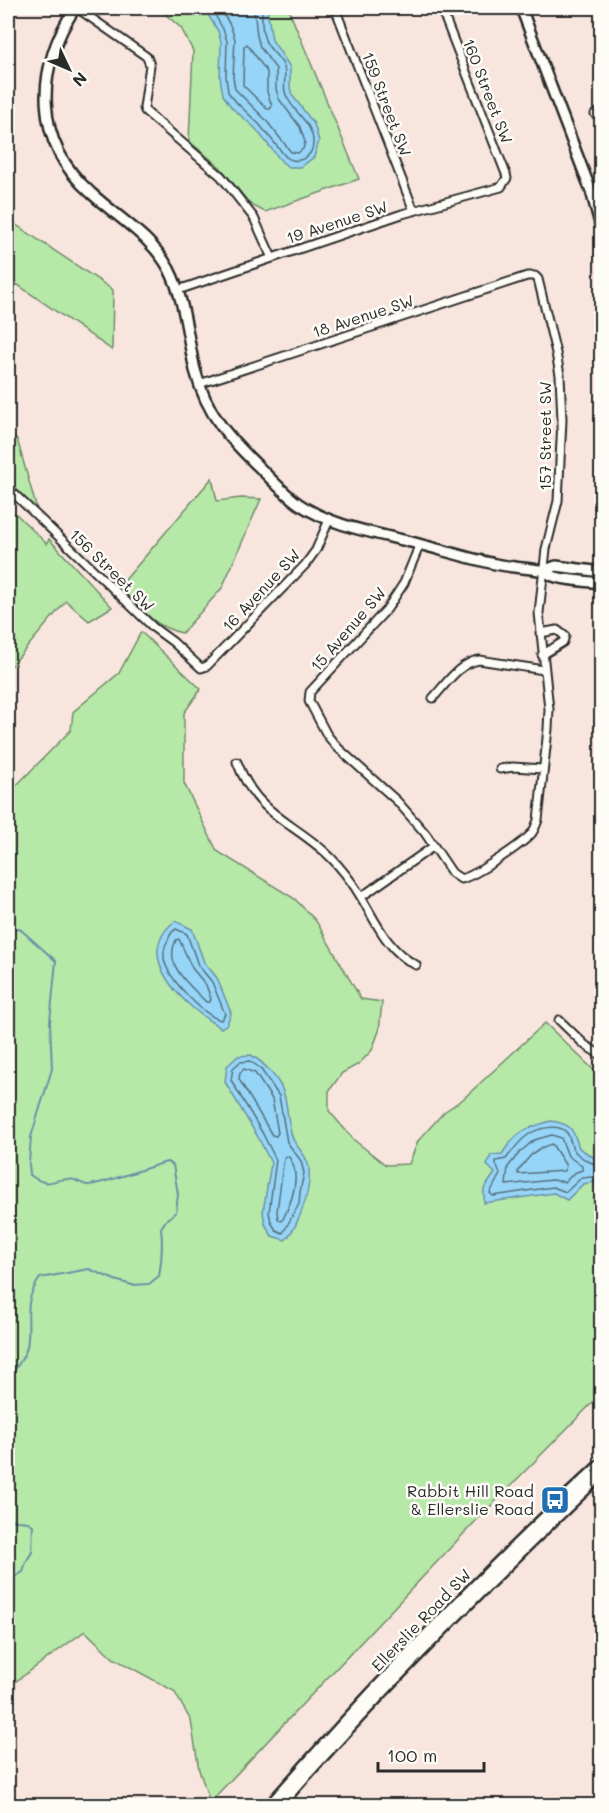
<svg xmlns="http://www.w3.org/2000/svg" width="609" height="1813" font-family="Mali,sans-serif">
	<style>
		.green { fill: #b6e8a8; stroke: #708a6a; stroke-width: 1.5 }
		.water { fill: #96d5f7; stroke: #6b91a5; stroke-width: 1.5 }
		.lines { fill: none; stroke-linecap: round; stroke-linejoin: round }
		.shore { stroke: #566f7d; stroke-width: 1.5 }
		.stream { stroke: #6b91a5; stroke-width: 2 }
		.street-casing { stroke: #2b2b2b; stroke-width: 11 }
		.secondary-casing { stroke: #2b2b2b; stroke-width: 14 }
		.street { stroke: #fdfcf7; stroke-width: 7 }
		.secondary { stroke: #fdfcf7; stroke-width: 9 }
		.labels { text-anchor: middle; stroke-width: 5; stroke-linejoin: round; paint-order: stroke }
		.street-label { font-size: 16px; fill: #2b2b2b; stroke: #fdfcf7 }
		.poi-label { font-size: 16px; fill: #2b2b2b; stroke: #fdfcf7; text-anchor: end }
	</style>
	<rect width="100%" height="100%" fill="#f8e6de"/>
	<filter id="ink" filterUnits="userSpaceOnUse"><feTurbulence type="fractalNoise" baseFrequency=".0167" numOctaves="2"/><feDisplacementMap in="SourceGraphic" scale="12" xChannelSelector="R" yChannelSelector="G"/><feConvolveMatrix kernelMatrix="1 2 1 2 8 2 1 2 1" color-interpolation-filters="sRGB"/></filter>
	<g filter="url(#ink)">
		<!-- green -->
		<path class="green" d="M158,8h130l71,171 -94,33 -14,-7 -31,-38 -31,-26 4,-90 -12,-23z
			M8,187l4,35 101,68 -1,60 -104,-72z
			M8,435l9,4 21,74 -30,-29z
			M212,478l5,23 24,-3 20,1 -39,89 -40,45c-29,-6 -43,-26 -63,-46z
			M8,506l39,38 2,-5 63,68 -23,14 -23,-20 -58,69z
			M141,632l60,57 -17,24v70l33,68 78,48 21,22 45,78 21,3 -3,29 -7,19 -13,14 -17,9 -13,18v20l25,29 32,25 23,-1 9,-23 26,-29 19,-13 82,-76 56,54v317l-131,133 -260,275 -11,-32 -8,-49 -17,-30 -61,-33 -28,-27 -77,56v-893l63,-64 2,-18 46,-39z"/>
		<!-- water -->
		<path class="water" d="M204,8h63l5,32 18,27v21l2,7 22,29 5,17 -5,16 -13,10h-12l-7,-5 -27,-34 -23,-20 -9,-13 -3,-18 1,-35 -3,-11z
			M175,921l17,8 12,33 13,16 14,35 -4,11 -6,4c-33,-19 -92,-70 -46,-107z
			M251,1055c14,8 31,27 34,43 3,13 3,29 8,41 3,7 10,13 13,20 10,19 -6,67 -21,81l-13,-4 -7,-12 -2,-12 8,-49 -13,-26 -33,-55 2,-16 11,-10z
			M551,1121c21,3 22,8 28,27l22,14v19l-18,3 -16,16 -13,-7 -70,10v-14l11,-16 -8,-8 4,-10 11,-1c15,-23 24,-26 49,-33z"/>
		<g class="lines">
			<!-- shore -->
			<path class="shore" d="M211,8l12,21 4,12 -1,36 2,15 9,11 22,21 27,33c11,8 27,1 27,-14 1,-18 -17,-29 -25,-44 -7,-10 -1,-21 -4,-32 -3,-8 -12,-15 -17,-23 -6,-10 -5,-25 -5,-36
				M220,8l10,17 5,14 -2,38 2,12 30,30 26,33 7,1 5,-4 2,-7 -5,-15 -21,-28 -3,-10v-20l-16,-22 -3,-11 -3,-28
				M247,44l20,28v20l5,14 -2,3h-3l-24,-24 1,-39z
				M176,929l11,5 11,31 14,17 13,32 -4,6c-17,-4 -50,-39 -56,-57 -2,-7 -1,-16 3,-23 2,-5 3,-8 8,-11z
				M179,939l13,29 14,17 5,14 -1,3h-4c-16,-17 -43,-36 -30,-62z
				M250,1061l10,7 19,28 8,46 14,19 3,12 -4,19 -1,12 -16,29 -7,-3 -5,-8 -2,-10 7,-52 -13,-26 -32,-54 2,-12 7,-6z
				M244,1069l11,4 17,26 6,34 -2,3 -4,-1 -33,-56 1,-6z
				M552,1135l9,3 7,18 14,10v4l-8,3 -9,9 -13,-2 -46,5 2,-18 12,-15 14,-12z
				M552,1144l14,22 -2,5 -46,3v-3c12,-15 15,-22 34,-27z
				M286,1157h3c13,18 3,44 -6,62l-2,2 -3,-2 -1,-8 7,-52z
				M602,1166c-8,-1 -24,-9 -28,-16 -4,-5 -3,-12 -7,-17 -8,-10 -30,-5 -39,2 -9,6 -15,15 -22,24l-10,2v3l4,10 -10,19 3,3 60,-9 13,5 15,-14 21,-2"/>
			<!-- stream -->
			<path class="stream" d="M8,925l13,5 35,31 -6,61 2,47 -21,68 -2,26 1,12c20,14 20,4 39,4 7,0 11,5 18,6 12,1 63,-19 80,-23l6,3 5,29 -2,18 -10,8 -5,8c2,17 1,31 -2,48l-10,8 -17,1 -17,-5 -26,-11 -49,9c-19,27 -8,40 -13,69 -3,12 -13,23 -19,33
				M8,1516l3,4 17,2 5,3 -1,27 -6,10 -3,10 -15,9"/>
			<!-- street casing -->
			<g class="street-casing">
				<path id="street" d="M77,8l70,49 3,8 -6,43 1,3 76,65 33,42 18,40
					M335,8l79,203
					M595,114l7,-3
					M178,290l224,-76 99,-27 6,-9 -1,-4 -65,-166
					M199,384l328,-108h8l3,3 18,74 4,22 2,45 -4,81 -12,48 -7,64 10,96 -1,20 -10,91c-2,5 -3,9 -6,13 -9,11 -57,43 -71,46l-9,-6 -27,-40 -28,-32 -60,-54 -10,-12 -18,-34 1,-9 77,-83 17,-26 16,-39
					M8,488l146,140 19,14 28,26 6,-2 98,-101 11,-15 13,-30
					M540,633l17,-3 8,6 -2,6 -21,13
					M433,698c13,-14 26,-35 46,-38l65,10
					M237,762c19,51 52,58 88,90 10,9 19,20 27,31 20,28 31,66 64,82
					M500,769l13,-2 30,2
					M361,897l73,-51
					M559,1020l26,25 17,11"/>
			</g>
			<!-- secondary casing -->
			<g class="secondary-casing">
				<path id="secondary" d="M75,8c-40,61 -42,134 16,185 27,25 60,43 78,76 16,31 18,67 26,101 12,46 34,68 67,100 12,12 24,25 37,34 34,23 78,29 116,39 27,7 53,15 80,21 15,3 30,4 45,6 6,1 10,6 16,7 14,4 31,4 46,6
					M521,8l70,183 11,40
					M543,571l13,-5 46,6
					M269,1806c105,-120 216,-235 333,-343
					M279,1806c101,-116 211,-226 323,-332"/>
			</g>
			<!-- street -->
			<use href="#street" class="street"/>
			<!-- secondary -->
			<use href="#secondary" class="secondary"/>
		</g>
	</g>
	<!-- icons -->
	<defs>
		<g id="bus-square" transform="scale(1.5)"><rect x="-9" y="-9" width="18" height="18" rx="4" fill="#1f6fb2" stroke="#fdfcf7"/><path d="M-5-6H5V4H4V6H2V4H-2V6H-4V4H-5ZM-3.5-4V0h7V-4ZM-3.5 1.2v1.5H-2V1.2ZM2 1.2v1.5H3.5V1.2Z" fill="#fff"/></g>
	</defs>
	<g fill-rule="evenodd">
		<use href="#bus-square" x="555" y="1500"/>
	</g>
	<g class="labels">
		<!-- street labels -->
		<g class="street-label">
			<text transform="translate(488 91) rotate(69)" y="6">160 Street SW</text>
			<text transform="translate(387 104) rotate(69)" y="6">159 Street SW</text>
			<text transform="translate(337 222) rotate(-18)" y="6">19 Avenue SW</text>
			<text transform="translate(363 316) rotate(-18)" y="6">18 Avenue SW</text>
			<text transform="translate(545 436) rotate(-90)" y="6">157 Street SW</text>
			<text transform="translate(112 570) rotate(44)" y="6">156 Street SW</text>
			<text transform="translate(261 590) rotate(-47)" y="6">16 Avenue SW</text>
			<text transform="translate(348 629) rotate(-49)" y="6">15 Avenue SW</text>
			<text transform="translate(421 1620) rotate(-46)" y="6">Ellerslie Road SW</text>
		</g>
		<!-- poi labels -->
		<g class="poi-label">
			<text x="534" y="1497">Rabbit Hill Road<tspan x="534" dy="18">&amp; Ellerslie Road</tspan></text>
		</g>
	</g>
	<!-- margin -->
	<rect width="609" height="1813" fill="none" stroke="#fdfcf7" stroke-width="30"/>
	<rect x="15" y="15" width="579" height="1783" fill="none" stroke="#2b2b2b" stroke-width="2" filter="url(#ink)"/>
	<!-- north arrow -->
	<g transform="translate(69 69) rotate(134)" stroke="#fdfcf7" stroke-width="4.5" paint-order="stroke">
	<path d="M0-4.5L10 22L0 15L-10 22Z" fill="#2b2b2b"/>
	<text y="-9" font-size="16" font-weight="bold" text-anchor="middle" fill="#2b2b2b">N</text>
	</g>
	<!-- scale -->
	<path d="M378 1762v9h106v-9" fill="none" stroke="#2b2b2b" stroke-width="3"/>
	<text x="387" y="1762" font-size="18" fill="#2b2b2b" stroke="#fdfcf7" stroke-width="4.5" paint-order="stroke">100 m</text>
</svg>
